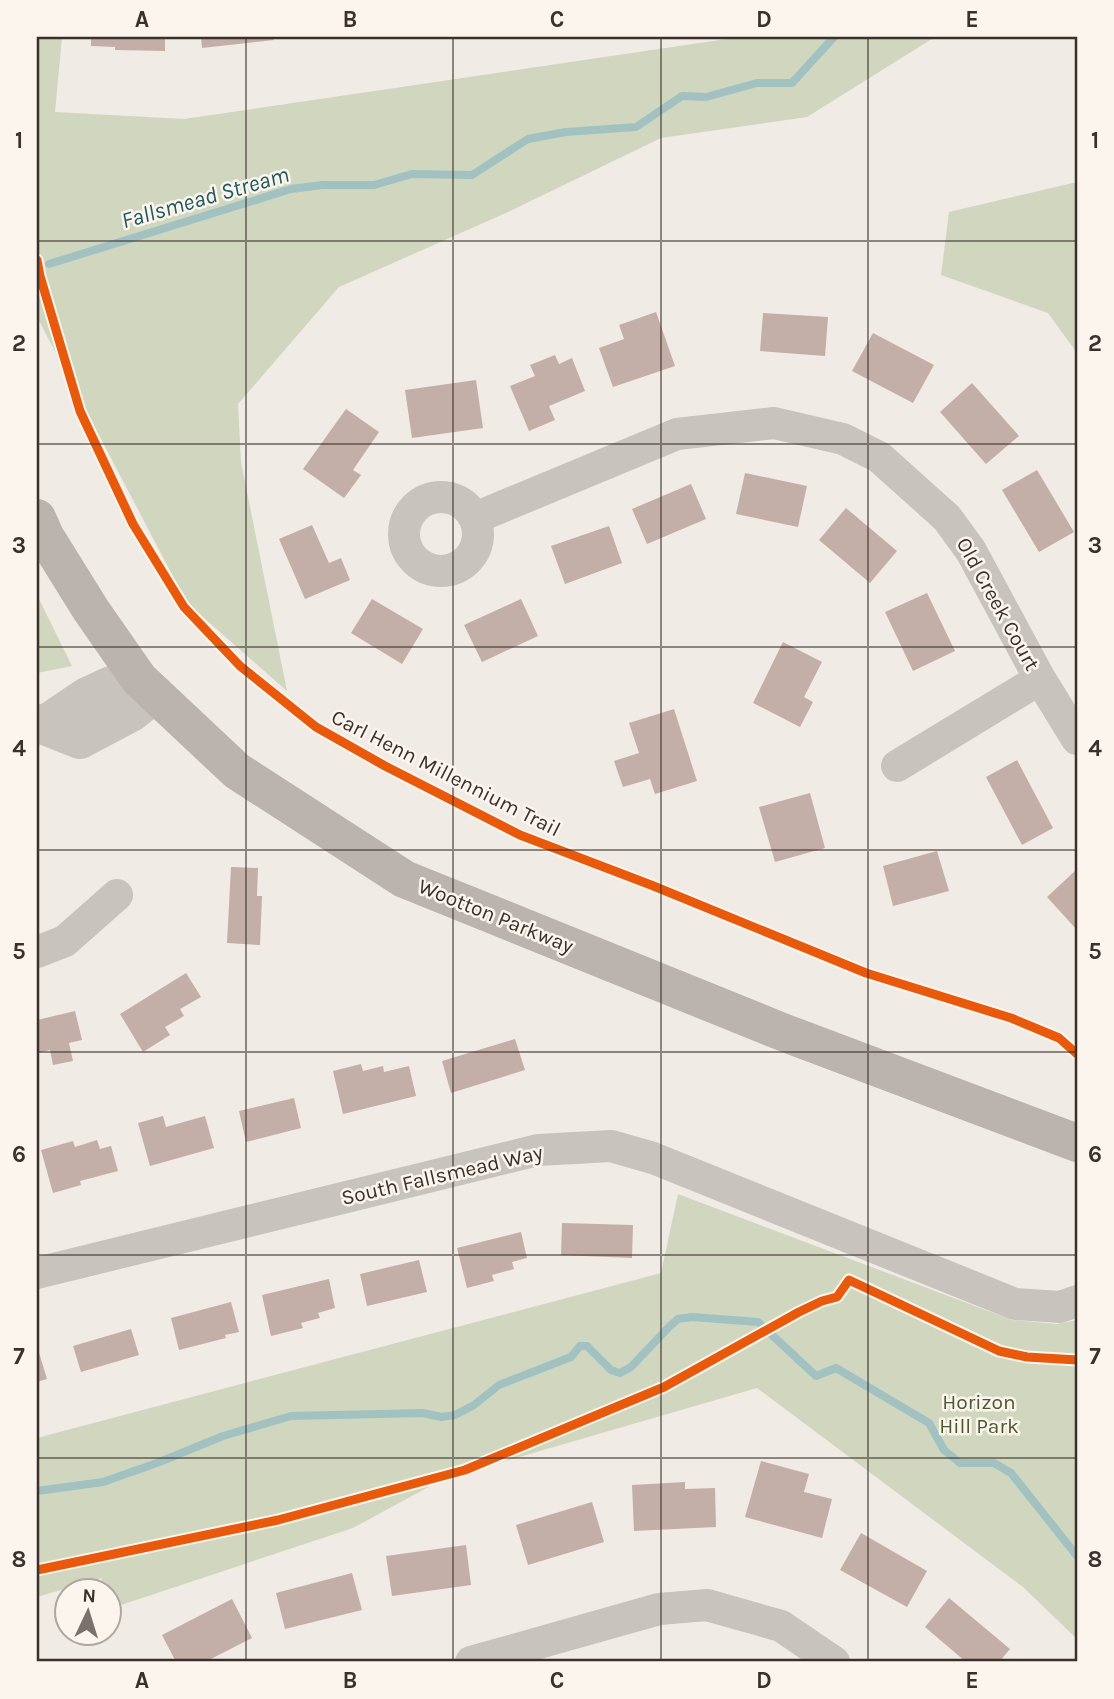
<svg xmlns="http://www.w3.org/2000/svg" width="1114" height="1699" font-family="Karla,sans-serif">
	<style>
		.green { fill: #d1d6bf }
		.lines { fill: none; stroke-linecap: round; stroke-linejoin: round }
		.stream { stroke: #a1c2c1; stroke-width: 8 }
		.building { fill: #c3afa7 }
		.minor { stroke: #c9c3be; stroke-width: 32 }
		.tertiary { stroke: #c9c3be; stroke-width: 38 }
		.secondary { stroke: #bab3ae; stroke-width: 38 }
		.cycleway-casing { stroke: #fbf5ee; stroke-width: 13 }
		.cycleway { stroke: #e8590c; stroke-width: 9 }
		.grid { fill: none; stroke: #3b302b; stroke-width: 2; stroke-opacity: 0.55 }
		.labels { text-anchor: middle; stroke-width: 5; stroke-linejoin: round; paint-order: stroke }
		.street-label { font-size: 21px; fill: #3b302b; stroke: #fbf5ee }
		.park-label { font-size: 21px; fill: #4a5a2e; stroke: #fbf5ee }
		.water-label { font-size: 23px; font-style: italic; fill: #1f5a5e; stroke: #fbf5ee }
		.neatline { fill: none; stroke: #3b302b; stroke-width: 2.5 }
		.grid-label { font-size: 23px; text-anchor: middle; font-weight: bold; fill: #3b302b }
	</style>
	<rect width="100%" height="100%" fill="#f0ebe5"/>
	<!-- green -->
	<path class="green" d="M37,37h25l-7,75 129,7 556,-82h195l-128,80 -146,21 -153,74 -169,75 -101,117 3,58 46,229 -100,-88 -150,-286z
		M1077,182v171l-29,-40 -107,-38 8,-63z
		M37,595l35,71 -35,7z
		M678,1194l334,126 45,4 20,-4v319l-54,-52 -266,-199 -314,91 -90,49 -244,81 -1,-19h-7l1,-12 -65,19v-159l624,-165z"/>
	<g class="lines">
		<!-- stream -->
		<path class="stream" d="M49,264l242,-75 32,-4h51l38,-11 60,1 56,-36 38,-7 70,-5 46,-31 24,1 51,-14h35l42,-46
			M37,1491l66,-9 54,-19 66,-27 68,-20 132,-3 18,4 14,-2 19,-10 25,-20 72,-28 9,-11h7l24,24 9,3 11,-6 38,-40 9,-8 14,-2 66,5 58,54 20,-8 93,55 15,27 16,13h34l17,10 66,83"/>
	</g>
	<!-- building -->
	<path class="building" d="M91,37h74v14l-50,-1v-3l-24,-1z
		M201,37h72l1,3 -72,8z
		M656,312l19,54 -62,21 -14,-39 25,-9 -5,-14z
		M763,313l65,4 -3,39 -65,-5z
		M873,333l61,32 -21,38 -61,-32z
		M555,355l4,9 13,-6 13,33 -36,15 6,14 -26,11 -19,-45 25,-10 -5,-11z
		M476,380l7,48 -71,10 -7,-48z
		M972,383l47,53 -33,28 -46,-52z
		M346,409l33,23 -26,38 8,5 -17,23 -41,-29z
		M1037,470l37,62 -35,20 -37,-62z
		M745,473l62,13 -9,41 -62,-13z
		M691,484l15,35 -59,25 -15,-35z
		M846,508l51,43 -27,32 -51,-43z
		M312,525l17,38 12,-5 9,22 -45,19 -26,-60z
		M609,526l13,37 -57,21 -14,-38z
		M927,593l28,58 -42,20 -28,-59z
		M372,599l51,30 -21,35 -51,-31z
		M521,599l17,37 -56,26 -18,-37z
		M783,642l39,20 -18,35 9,5 -13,25 -47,-24z
		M674,709l23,72 -42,13 -5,-15 -27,8 -9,-26 25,-8 -10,-30z
		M1017,760l36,68 -31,17 -36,-68z
		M810,793l15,55 -50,14 -16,-55z
		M937,851l12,40 -56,15 -10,-40z
		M231,867l27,1 -1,28h5l-2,49 -33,-2z
		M1076,870l1,2v58l-30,-33z
		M186,973l15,24 -21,12 4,7 -19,11 5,8 -27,17 -23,-38z
		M75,1011l7,29 -13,3 4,18 -20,4 -3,-15 -13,3v-33z
		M515,1039l10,31 -74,23 -9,-32z
		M361,1064l2,7 20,-5 1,6 25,-6 7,30 -73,18 -10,-43z
		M294,1098l7,30 -55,14 -7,-31z
		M163,1116l3,11 39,-11 9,32 -64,18 -12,-43z
		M97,1140l3,9 11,-3 7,25 -38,10 1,4 -28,8 -12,-43 32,-9 2,6z
		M562,1223l71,2 -1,33 -71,-3z
		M521,1232l6,26 -15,4 2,7 -22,6 2,6 -27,7 -10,-40z
		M419,1260l8,32 -60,14 -7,-32z
		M329,1279l6,29 -17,5 2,5 -19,5 2,5 -32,8 -9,-41z
		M231,1302l8,30 -14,3 1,3 -47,12 -8,-32z
		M131,1329l8,26 -58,17 -8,-26z
		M37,1346l10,33 -10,3z
		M761,1461l48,13 -5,18 28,7 -10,39 -77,-21z
		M685,1482v7l30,-1 1,39 -82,4 -2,-46z
		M592,1502l12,40 -76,23 -12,-40z
		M861,1533l66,38 -20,36 -67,-37z
		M466,1545l5,40 -79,11 -6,-40z
		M352,1573l10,37 -77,19 -9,-36z
		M949,1598l61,51 -11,13h-33l-41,-35z
		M232,1599l20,39 -47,24h-29l-14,-27z"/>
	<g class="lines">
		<!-- minor -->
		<path class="minor" d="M404 534a37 37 0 1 1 74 0a37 37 0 1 1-74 0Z
			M475,518l202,-84 97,-11 69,16 36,18 68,61 24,33 69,128 37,60
			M897,766l143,-87
			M37,952l28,-11 52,-46
			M37,1273l501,-123 73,-4 42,12 362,146 45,3 17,-6
			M471,1662l188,-53 48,-4 74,21 53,36"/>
		<!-- tertiary -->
		<path class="tertiary" d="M37,723l43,17 51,-27 24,-19
			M44,725l43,-29 24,-11 28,-6"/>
		<!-- secondary -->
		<path class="secondary" d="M37,518l8,18 46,74 48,69 98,92 167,108 381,154 292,110"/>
		<!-- cycleway casing -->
		<g class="cycleway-casing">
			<path id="cycleway" d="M37,260l3,16 40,135 53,113 51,83 56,59 76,61 69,39 135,69 131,50 215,88 145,45 48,20 18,16
				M37,1570l241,-50 187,-50 199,-83 135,-75 23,-11 15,-4 12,-17 150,71 28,6 50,3"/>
		</g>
		<!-- cycleway -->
		<use href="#cycleway" class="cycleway"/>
	</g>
	<!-- grid -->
	<path class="grid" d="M246,37v1625M453,37v1625M661,37v1625M868,37v1625M37,241h1040M37,444h1040M37,647h1040M37,850h1040M37,1052h1040M37,1255h1040M37,1458h1040"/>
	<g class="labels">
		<!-- street labels -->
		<g class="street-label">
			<text transform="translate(998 604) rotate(61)" y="7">Old Creek Court</text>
			<text transform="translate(446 773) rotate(27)" y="7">Carl Henn Millennium Trail</text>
			<text transform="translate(496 916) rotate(22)" y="7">Wootton Parkway</text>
			<text transform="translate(442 1175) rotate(-13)" y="7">South Fallsmead Way</text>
		</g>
		<!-- park labels -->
		<g class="park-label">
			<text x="979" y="1409">Horizon<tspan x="979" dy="24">Hill Park</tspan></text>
		</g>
		<!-- water labels -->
		<g class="water-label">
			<text transform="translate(205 197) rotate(-16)" y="8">Fallsmead Stream</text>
		</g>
	</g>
	<!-- border -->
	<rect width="1114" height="1699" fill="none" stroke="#fbf5ee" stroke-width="77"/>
	<!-- north arrow -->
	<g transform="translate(88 1612) rotate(4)"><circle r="33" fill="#fbf5ee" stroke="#aea6a0" stroke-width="2"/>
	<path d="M0-5L12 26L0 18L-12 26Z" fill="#7a716c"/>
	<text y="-10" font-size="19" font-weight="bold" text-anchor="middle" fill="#3b302b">N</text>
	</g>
	<rect x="38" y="38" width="1038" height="1622" class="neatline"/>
	<g class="grid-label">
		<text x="142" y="27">A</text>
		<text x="350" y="27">B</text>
		<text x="557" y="27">C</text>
		<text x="764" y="27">D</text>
		<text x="972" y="27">E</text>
		<text x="19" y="148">1</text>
		<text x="1095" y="148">1</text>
		<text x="19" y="351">2</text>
		<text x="1095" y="351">2</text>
		<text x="19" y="553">3</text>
		<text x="1095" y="553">3</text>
		<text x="19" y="756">4</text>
		<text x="1095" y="756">4</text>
		<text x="19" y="959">5</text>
		<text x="1095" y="959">5</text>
		<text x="19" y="1162">6</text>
		<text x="1095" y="1162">6</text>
		<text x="19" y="1364">7</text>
		<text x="1095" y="1364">7</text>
		<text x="19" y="1567">8</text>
		<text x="1095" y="1567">8</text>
		<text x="142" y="1688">A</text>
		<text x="350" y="1688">B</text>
		<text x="557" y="1688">C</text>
		<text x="764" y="1688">D</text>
		<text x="972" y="1688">E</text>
	</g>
</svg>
